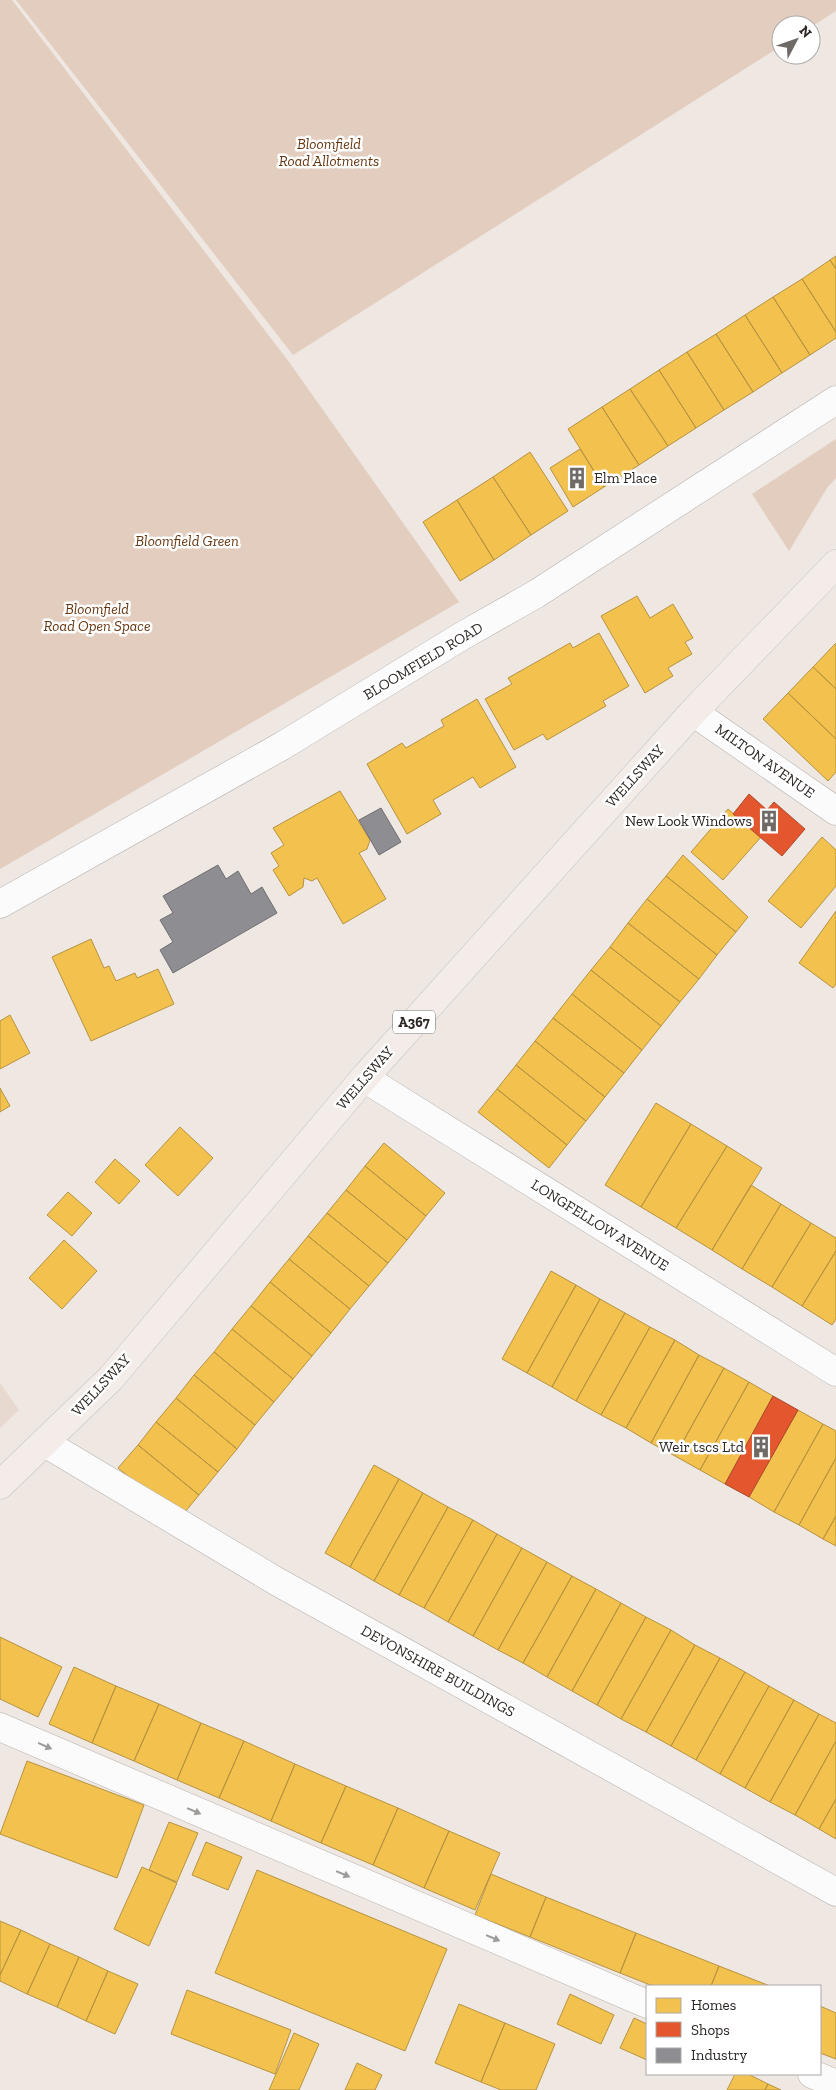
<svg xmlns="http://www.w3.org/2000/svg" width="836" height="2090" font-family="'Zilla Slab',serif">
	<style>
		.built { fill: #e7d9d0 }
		.green { fill: #e2cdbf }
		.homes { fill: #f2c14e; stroke: #b79341 }
		.shops { fill: #e4572e; stroke: #ad492b }
		.industry { fill: #8d8d92; stroke: #706e71 }
		.lines { fill: none; stroke-linecap: round; stroke-linejoin: round }
		.minor-casing { stroke: #b6b0ad; stroke-width: 29 }
		.major-casing { stroke: #c6c3c1; stroke-width: 29 }
		.minor { stroke: #fcfbfb; stroke-width: 28 }
		.major { stroke: #f3ece8; stroke-width: 28 }
		.oneway { fill: #9e9c9a }
		.labels { text-anchor: middle; stroke-width: 5; stroke-linejoin: round; paint-order: stroke }
		.shield { fill: #fff; stroke: #6b6866; stroke-width: 1 }
		.shield-label { font-size: 14px; font-weight: bold; fill: #2c2724 }
		.park-label { font-size: 15px; font-style: italic; fill: #663610; stroke: #fff }
		.poi-label { font-size: 15px; fill: #2c2724; stroke: #fff; text-anchor: end }
		.street-label { font-size: 15px; fill: #2c2724; stroke: #fff }
	</style>
	<rect width="100%" height="100%" fill="#eee7e2"/>
	<!-- built -->
	<path class="built" d="M0,1383l19,27 -19,18z"/>
	<!-- green -->
	<path class="green" d="M0,0h12l277,362 170,240 -459,267z
		M16,0h820v11l-25,16v-2h-30v21l-488,309z
		M836,439v39l-9,10 -38,63 -37,-57z"/>
	<!-- homes -->
	<path class="homes" d="M836,256v13l-6,-9z
		M830,260l6,9v63l-34,-53z
		M802,279l34,53v6l-26,17 -37,-58z
		M773,297l37,58 -28,18 -37,-58z
		M745,315l37,58 -29,19 -37,-58z
		M716,334l37,58 -29,18 -37,-58z
		M687,352l37,58 -28,18 -37,-58z
		M659,370l37,58 -28,18 -38,-57z
		M630,389l38,57 -29,19 -37,-58z
		M602,407l37,58 -35,22 -36,-58z
		M580,449l24,38 -31,20 -23,-39z
		M530,452l38,59 -37,24 -38,-58z
		M493,477l38,58 -37,25 -37,-60z
		M457,500l37,60 -34,21 -37,-59z
		M637,596l13,22 23,-14 20,34 -8,4 7,12 -24,14 5,8 -28,17 -44,-77z
		M599,633l30,53 -26,15 3,5 -59,34 -4,-6 -29,16 -29,-51 27,-15 -4,-6 62,-35 3,5z
		M836,643v46l-23,-22z
		M813,667l23,22v50l-48,-46z
		M788,693l48,46v33l-8,9 -65,-62z
		M477,699l39,68 -36,21 -7,-11 -40,23 8,14 -34,20 -40,-70 35,-21 4,5 38,-22 -3,-6z
		M340,791l30,49 -3,9 -8,4 27,46 -43,25 -26,-46 -5,3 -8,-3 -1,9 -14,9 -16,-26 6,-4 -8,-13 13,-8 -11,-17z
		M728,809l33,28 -38,43 -32,-28z
		M822,837l14,13v36l-35,42 -33,-27z
		M683,855l65,62 -12,15 -70,-56z
		M666,876l70,56 -19,23 -70,-56z
		M647,899l70,56 -18,24 -71,-56z
		M836,911v73l-3,4 -34,-25z
		M628,923l71,56 -19,23 -70,-55z
		M91,939l13,29 5,-2 7,15 19,-8 2,5 21,-9 16,35 -83,37 -39,-84z
		M610,947l70,55 -19,24 -70,-56z
		M591,970l70,56 -19,24 -70,-56z
		M572,994l70,56 -18,23 -71,-55z
		M10,1015l20,38 -30,16v-48z
		M553,1018l71,55 -19,24 -70,-56z
		M535,1041l70,56 -19,24 -70,-56z
		M516,1065l70,56 -19,24 -70,-56z
		M0,1088l10,18 -10,6z
		M497,1089l70,56 -18,23 -71,-56z
		M656,1103l35,21 -50,83 -36,-22z
		M691,1124l36,22 -51,82 -35,-21z
		M180,1127l33,31 -35,38 -33,-31z
		M384,1143l61,50 -19,23 -61,-50z
		M727,1146l35,22 -50,82 -36,-22z
		M115,1159l25,22 -21,23 -24,-22z
		M365,1166l61,50 -19,24 -61,-50z
		M751,1185l30,19 -39,65 -30,-19z
		M346,1190l61,50 -19,23 -61,-50z
		M68,1192l24,21 -20,23 -25,-21z
		M781,1204l30,19 -39,64 -30,-18z
		M327,1213l61,50 -19,23 -61,-50z
		M811,1223l25,15v13l-34,55 -30,-19z
		M308,1236l61,50 -19,23 -61,-50z
		M64,1240l33,31 -35,38 -33,-31z
		M836,1251v68l-4,6 -30,-19z
		M289,1259l61,50 -19,24 -61,-51z
		M551,1271l25,14 -49,88 -25,-14z
		M270,1282l61,51 -19,23 -61,-50z
		M576,1285l24,14 -48,88 -25,-14z
		M600,1299l25,14 -49,88 -24,-14z
		M251,1306l61,50 -19,23 -61,-50z
		M625,1313l25,14 -49,88 -25,-14z
		M650,1327l25,13 -49,88 -25,-13z
		M232,1329l61,50 -19,23 -60,-50z
		M675,1340l24,15 -48,88 -25,-15z
		M214,1352l60,50 -19,23 -61,-50z
		M699,1355l25,13 -49,88 -24,-13z
		M724,1368l25,14 -49,88 -25,-14z
		M194,1375l61,50 -18,24 -61,-51z
		M749,1382l24,14 -48,88 -25,-14z
		M176,1398l61,51 -19,23 -62,-50z
		M798,1410l25,14 -49,88 -25,-15z
		M156,1422l62,50 -19,23 -61,-50z
		M823,1424l13,7v27l-37,67 -25,-13z
		M138,1445l61,50 -19,23 -62,-50z
		M836,1458v58l-13,23 -24,-14z
		M374,1465l25,14 -49,88 -25,-14z
		M399,1479l24,14 -49,88 -24,-14z
		M423,1493l25,14 -49,88 -25,-14z
		M448,1507l25,13 -49,88 -25,-13z
		M836,1516v30l-13,-7z
		M473,1520l24,14 -49,88 -24,-14z
		M497,1534l25,14 -49,88 -25,-14z
		M522,1548l25,14 -49,88 -25,-14z
		M547,1562l25,14 -49,87 -25,-13z
		M572,1576l24,13 -49,88 -24,-14z
		M596,1589l25,14 -49,88 -25,-14z
		M621,1603l25,14 -49,88 -25,-14z
		M646,1617l25,13 -50,89 -24,-14z
		M671,1630l24,15 -49,87 -25,-13z
		M0,1637l62,30 -24,50 -38,-18z
		M695,1645l25,13 -49,88 -25,-14z
		M720,1658l25,14 -49,88 -25,-14z
		M74,1667l42,19 -24,57 -43,-19z
		M745,1672l24,14 -49,88 -24,-14z
		M116,1686l43,18 -25,57 -42,-18z
		M769,1686l25,14 -49,88 -25,-14z
		M794,1700l25,14 -49,88 -25,-14z
		M159,1704l42,19 -24,57 -43,-19z
		M819,1714l17,9v18l-41,74 -25,-13z
		M201,1723l43,18 -25,57 -42,-18z
		M244,1741l51,23 -24,57 -52,-23z
		M836,1741v58l-17,30 -24,-14z
		M27,1761l117,44 -27,73 -117,-44z
		M295,1764l51,22 -25,57 -50,-22z
		M346,1786l52,22 -25,57 -52,-22z
		M836,1799v40l-17,-10z
		M398,1808l51,23 -25,57 -51,-23z
		M169,1822l29,11 -21,49 -28,-12z
		M449,1831l51,22 -25,57 -51,-22z
		M206,1842l36,15 -14,33 -36,-15z
		M142,1867l35,16 -28,63 -35,-17z
		M257,1870l190,79 -42,102 -190,-78z
		M491,1874l55,23 -16,40 -55,-22z
		M546,1897l90,36 -16,40 -90,-36z
		M0,1921l21,9 -21,45z
		M21,1930l29,14 -23,50 -27,-13v-6z
		M636,1933l83,33 -8,20h-58l-33,-13z
		M50,1944l29,13 -22,50 -30,-13z
		M79,1957l29,14 -22,50 -29,-14z
		M719,1966l51,20h-59z
		M108,1971l30,13 -23,50 -29,-13z
		M187,1990l104,40 -16,44 -104,-40z
		M570,1994l44,21 -13,29 -44,-20z
		M459,2004l46,19 -24,59 -46,-19z
		M820,2006l16,7v46l-16,-6z
		M634,2018l13,6v36l-27,-12z
		M505,2023l50,21 -19,46h-35l-20,-8z
		M294,2033l25,11 -20,46h-30z
		M357,2063l25,12 -7,15h-30z
		M735,2074h13l20,10 -3,6h-38z
		M768,2084l13,6h-16z"/>
	<!-- shops -->
	<path class="shops" d="M749,794l18,16 7,-8 31,27 -23,27 -49,-42z
		M773,1396l25,14 -49,87 -24,-13z"/>
	<!-- industry -->
	<path class="industry" d="M381,808l20,34 -22,13 -20,-35z
		M218,865l8,14 12,-8 13,23 11,-7 15,26 -104,60 -13,-23 13,-8 -13,-22 13,-7 -10,-17z"/>
	<g class="lines">
		<!-- minor casing -->
		<g class="minor-casing">
			<path id="minor" d="M693,712l143,99
				M0,904l282,-158 180,-110 74,-42 300,-194
				M364,1078l472,294
				M45,1443l231,138 560,311
				M0,1727l647,277
				M812,2074l24,10"/>
		</g>
		<!-- major casing -->
		<g class="major-casing">
			<path id="major" d="M0,1485l111,-107 253,-300 329,-366 143,-148"/>
		</g>
		<!-- minor -->
		<use href="#minor" class="minor"/>
		<!-- major -->
		<use href="#major" class="major"/>
	</g>
	<!-- one-way arrows -->
	<defs><path id="oneway-solid" d="M-6-.8H1V-3.2L6.5 0L1 3.2V.8H-6Z" transform="scale(1.25)"/></defs>
	<g class="oneway">
		<use href="#oneway-solid" transform="translate(45 1746) rotate(24)"/>
		<use href="#oneway-solid" transform="translate(194 1811) rotate(23)"/>
		<use href="#oneway-solid" transform="translate(343 1874) rotate(23)"/>
		<use href="#oneway-solid" transform="translate(493 1938) rotate(23)"/>
	</g>
	<!-- icons -->
	<defs>
		<g id="building-bare" transform="scale(1.725)"><path d="M-4-6H4V6H1V3H-1V6H-4ZM-2.5-4.3h1.7v1.8h-1.7ZM.8-4.3h1.7v1.8H.8ZM-2.5-1h1.7V.8h-1.7ZM.8-1h1.7V.8H.8Z" fill="#706a66" stroke="#fff" stroke-width="2.5" paint-order="stroke"/></g>
	</defs>
	<g fill-rule="evenodd">
		<use href="#building-bare" x="577" y="478"/>
		<use href="#building-bare" x="769" y="821"/>
		<use href="#building-bare" x="761" y="1447"/>
	</g>
	<g class="labels">
		<!-- shield labels -->
		<rect class="shield" x="393" y="1010.5" width="42" height="23" rx="4"/>
		<g class="shield-label">
			<text x="414" y="1027">A367</text>
		</g>
		<!-- park labels -->
		<g class="park-label">
			<text x="329" y="149">Bloomfield<tspan x="329" dy="17">Road Allotments</tspan></text>
			<text x="187" y="546">Bloomfield Green</text>
			<text x="97" y="614">Bloomfield<tspan x="97" dy="17">Road Open Space</tspan></text>
		</g>
		<!-- poi labels -->
		<g class="poi-label">
			<text x="594" y="483" text-anchor="start">Elm Place</text>
			<text x="752" y="826">New Look Windows</text>
			<text x="744" y="1452">Weir tscs Ltd</text>
		</g>
		<!-- street labels -->
		<g class="street-label">
			<text transform="translate(423 661) rotate(-31)" y="5">BLOOMFIELD ROAD</text>
			<text transform="translate(765 761) rotate(35)" y="5">MILTON AVENUE</text>
			<text transform="translate(635 776) rotate(-48)" y="5">WELLSWAY</text>
			<text transform="translate(365 1078) rotate(-49)" y="5">WELLSWAY</text>
			<text transform="translate(600 1225) rotate(32)" y="5">LONGFELLOW AVENUE</text>
			<text transform="translate(101 1385) rotate(-47)" y="5">WELLSWAY</text>
			<text transform="translate(438 1671) rotate(29)" y="5">DEVONSHIRE BUILDINGS</text>
		</g>
	</g>
	<!-- legend -->
	<rect x="646" y="1985" width="175" height="90" fill="#ffffff" stroke="#aba9a7"/>
	<rect x="656" y="1998" width="25" height="15" fill="#f2c14e" stroke="#aba9a7"/>
	<text x="691" y="2010" font-size="15" fill="#2c2724">Homes</text>
	<rect x="656" y="2022" width="25" height="15" fill="#e4572e" stroke="#aba9a7"/>
	<text x="691" y="2035" font-size="15" fill="#2c2724">Shops</text>
	<rect x="656" y="2048" width="25" height="15" fill="#8d8d92" stroke="#aba9a7"/>
	<text x="691" y="2060" font-size="15" fill="#2c2724">Industry</text>
	<!-- north arrow -->
	<g transform="translate(796 40) rotate(49)"><circle r="24" fill="#ffffff" stroke="#aba9a7"/>
	<path d="M0-4L9 19L0 12L-9 19Z" fill="#706a66"/>
	<text y="-8" font-size="14" font-weight="bold" text-anchor="middle" fill="#2c2724">N</text>
	</g>
</svg>
